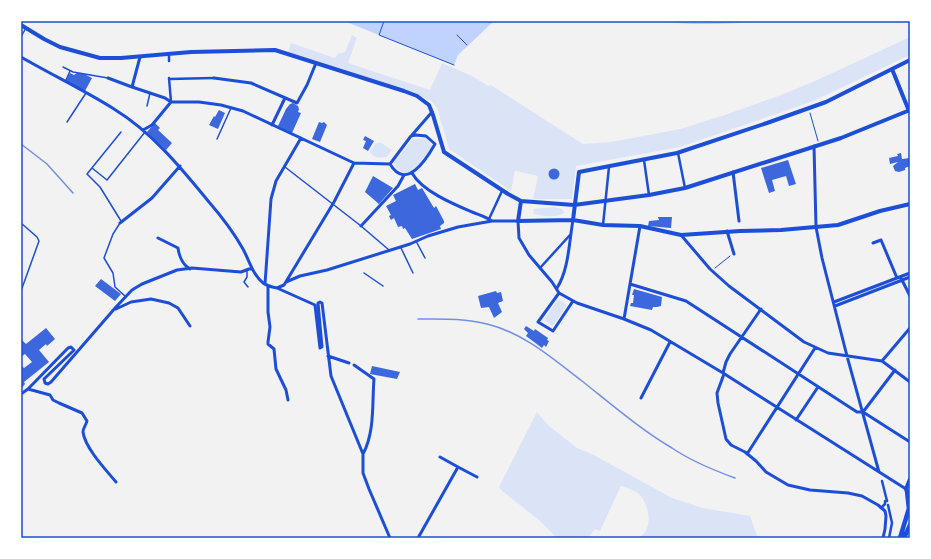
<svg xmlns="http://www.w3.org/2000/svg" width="931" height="559" font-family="'Sofia Sans Condensed',sans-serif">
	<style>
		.green { fill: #dbe4f7 }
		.water { fill: #bfd3fe }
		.building { fill: #3d67dc }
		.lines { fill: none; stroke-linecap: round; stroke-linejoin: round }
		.path { stroke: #1d4ed8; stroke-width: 1 }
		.service { stroke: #1d4ed8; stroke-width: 1.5 }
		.pedestrian { stroke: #1d4ed8; stroke-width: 2.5 }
		.minor { stroke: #1d4ed8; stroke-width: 3 }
		.tertiary { stroke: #1d4ed8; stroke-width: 4 }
		.secondary { stroke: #1d4ed8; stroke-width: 4.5 }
		.rail { stroke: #7290e2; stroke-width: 1.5 }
		.neatline { fill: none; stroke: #1d4ed8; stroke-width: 1.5 }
	</style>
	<rect width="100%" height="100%" fill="#f2f2f2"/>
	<!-- green -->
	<path class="green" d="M352,35l5,3 -9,25 82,27 12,-27 30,13 16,10 3,-1 92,59 28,-2 69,-13 45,-14 56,-20 34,-14 95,-44v18l-99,47 -131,45 -104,19 -4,33h-39l5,-23 -23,-5 -4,20 -62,-42 -12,-41 -6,-7 -26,-12 -117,-37 3,-9 44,15 3,-4 7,-2z
		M425,138l8,8 -19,25 -8,3 -10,-6 -2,-6 19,-23z
		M380,142l12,8 -6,7c-7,1 -12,1 -16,-5l5,-8z
		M554,207l8,2 2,4c-9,5 -20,3 -30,1l-1,-2 1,-3z
		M558,299l9,6 -14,21 -9,-6z
		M537,412l12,14 28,22 15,6 80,44 31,10 47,8 8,22h-118c2,-3 6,-7 7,-10 4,-9 0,-26 -7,-33 -5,-5 -13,-7 -19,-9l-21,45 -5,-2 -7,9 -4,-1 -1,1h-26l-18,-18 -37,-29 -3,-4z"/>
	<!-- water -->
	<path class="water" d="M344,21h150l-36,34 -4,10z
		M654,21h118c-40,3 -79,5 -118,0z"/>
	<!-- building -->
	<path class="building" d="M70,73l4,2 3,-2 7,1 8,4 -7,13 -19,-10z
		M293,103l5,3 1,3 -1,3 3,1 -9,20 -14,-7 8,-17 4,-5z
		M219,110l6,3 -7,16 -9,-4 5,-9 1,1z
		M319,122l3,1 2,-1 3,3 -7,17 -8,-3z
		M155,123l5,5 -2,2 14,13 -6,7 -19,-18z
		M365,136l9,5 -6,10 -5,-3 3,-7 -3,-1z
		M901,153l1,6 8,-1v8l-5,2v2l-6,2 -4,-1 -2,-5 5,-4 -8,2 -1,-6 9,-2 -1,-2z
		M788,160l8,24 -7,2 -3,-10 -14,4 3,11 -6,2 -8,-25z
		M548.5 174a5.5 5.5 0 1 1 11 0a5.5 5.5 0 1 1-11 0Z
		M373,176l20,12 -14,16 -14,-12z
		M415,184l3,6 4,-2 12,20 2,-2 8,15v2l-4,3 1,3 -29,10 -7,-11 -2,1 -1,-3 -4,1 -4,-9 -3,2 -2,-4 2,-1 -5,-9 10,-5 -3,-6z
		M658,217h14l-1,11 -23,-2 1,-5 10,-1z
		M101,279l20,15 -6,7 -20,-15z
		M634,289l28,8 -1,9 -4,1h-4l-1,3 -22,-4 1,-3h2l1,-8h-2z
		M496,291l1,2 4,-1 2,9 -5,2 4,9 -8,6 -5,-11 -8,1 -3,-12z
		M526,326l8,5 1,-2 13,9 -1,2 2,1 -3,6 -2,-2 -2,3 -16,-12 2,-3 -4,-4z
		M46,328l9,11 -8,7 -1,-2 -7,6 10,12 -25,20 1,2 -4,5v-24l3,3 8,-6 -7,-8 -4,3v-18l5,5z
		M372,366l28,6 -3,7 -27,-5z"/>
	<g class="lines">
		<!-- path -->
		<path class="path" d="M384,21l-5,14 75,30
			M457,35l10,10
			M810,113l8,28
			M715,268l15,-12"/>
		<!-- service -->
		<path class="service" d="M22,35l4,-7
			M63,67l10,5 35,6
			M66,80l4,-9
			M147,106l3,-13
			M67,122l19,-29
			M217,139l14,-31
			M285,167l76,59 28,24
			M92,168l15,12 38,-48
			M121,221l-21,-34 -13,-13 34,-42
			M21,223l16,14 2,4 -18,50
			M120,223l-7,11 -9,24 9,15 2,14 10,9
			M416,241l9,17
			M401,248l12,25
			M247,270v7l-3,5 4,5
			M364,273l19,13"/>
		<!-- pedestrian -->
		<path class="pedestrian" d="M169,54v7
			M169,78l2,24
			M169,79l45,-1
			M678,153l7,35
			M644,160l5,35
			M489,219l13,-28
			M603,225l6,-58
			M540,268l30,-33
			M882,481l5,20
			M888,505l4,18 -3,15
			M881,508l4,-4v-3l2,-1"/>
		<!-- minor -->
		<path class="minor" d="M21,57c31,18 63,33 93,52 39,24 67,59 95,93 13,15 25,31 34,47 7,13 9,24 20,34 4,3 9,4 14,5l7,-3 50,-83 20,-39
			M140,57l-8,30 33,11 6,4
			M108,78l24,9
			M214,78l37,5 46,20 10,-18 9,-22
			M171,102h28l22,3 22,6 111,52 36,1
			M272,125l13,-27
			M143,130l9,-5 19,-23
			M412,135l20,-23
			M416,135l10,1 9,8c-9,16 -29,47 -45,20l21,-28z
			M814,146l2,81 6,31 25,98 32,116
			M733,172l6,49
			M412,173c10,18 41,31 60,39 7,3 14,5 20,9
			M120,223l32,-25 28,-32
			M361,226l37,-40 6,-11
			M727,231l7,23
			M681,235l29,34 19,17 75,56 24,11 54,8 28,21
			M158,238l20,10c1,8 5,17 12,21
			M873,243l8,-3 16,38
			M901,278l9,18
			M286,282l14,-6 27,-6 83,-26 18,-8 30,-9 34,-6h26l1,17 10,17 23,27 7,11 18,10 47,16 27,11 72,43 183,116 2,18
			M265,284l6,-85 5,-18 25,-43
			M630,284l56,17 171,111h6l47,30
			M268,286v26l2,15 -2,15v2l6,5 2,20 10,21 2,10
			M277,288l38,17 5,43 2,-1 -4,-44 2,-1 2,1 9,73 32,78v19l6,16 21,49
			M557,288c12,-19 12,-46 16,-68
			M559,293l-21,29 15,9 20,-30
			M834,302l76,-29
			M835,306l75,-29
			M116,309l15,-7 20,-3 18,4 9,5 12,18
			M624,319l16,-93
			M328,356l21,7
			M882,361l28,-33
			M354,365l20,14c-2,24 1,53 -11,75
			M723,373l3,-11 4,-8 31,-45
			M724,374l-7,19 1,10 8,36 5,6 14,7 11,9 10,11 22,13 22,5 38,3 14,3 16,9 7,6 1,5 -1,13 -2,9
			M28,389l22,6 3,5 6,3 23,10 5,8c-1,4 -4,7 -4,11 2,16 23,38 33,50
			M21,394l7,-5 40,-41 3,-1 3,3 -3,3 -27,26 1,4 3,1 3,-2 65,-75 16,-17 10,-6 35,-14 15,-2 49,4 8,-3h2
			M641,398l29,-56
			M863,412l32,-42
			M796,420l22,-33
			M747,454l68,-106
			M440,457l18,10
			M418,538l40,-71 19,10"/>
		<!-- tertiary -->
		<path class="tertiary" d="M21,25l23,14 16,8 40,11h21l70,-6 84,-2 129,41 13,5 12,9 4,10 11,37 64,42 13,7 53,4 75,-10 36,-7 156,-50 69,-28
			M892,69l17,42
			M521,201l-3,20 55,-1 6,-48 98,-19 90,-30 59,-21 84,-42
			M573,220l30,5 37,1 41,9 59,-4 41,-1 57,-5 42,-14 30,-7
			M910,479l-4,10 4,9"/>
		<!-- secondary -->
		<path class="secondary" d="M900,538l10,-33
			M904,538l6,-13"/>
		<!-- rail -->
		<path class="rail" d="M21,144l26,20 26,29
			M418,319c23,0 46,-1 69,5 37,9 66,35 95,57 29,23 58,48 90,67 19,13 41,22 63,30"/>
	</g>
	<!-- border -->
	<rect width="931" height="559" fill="none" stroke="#ffffff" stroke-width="44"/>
	<rect x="22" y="22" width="887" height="515" class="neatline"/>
</svg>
